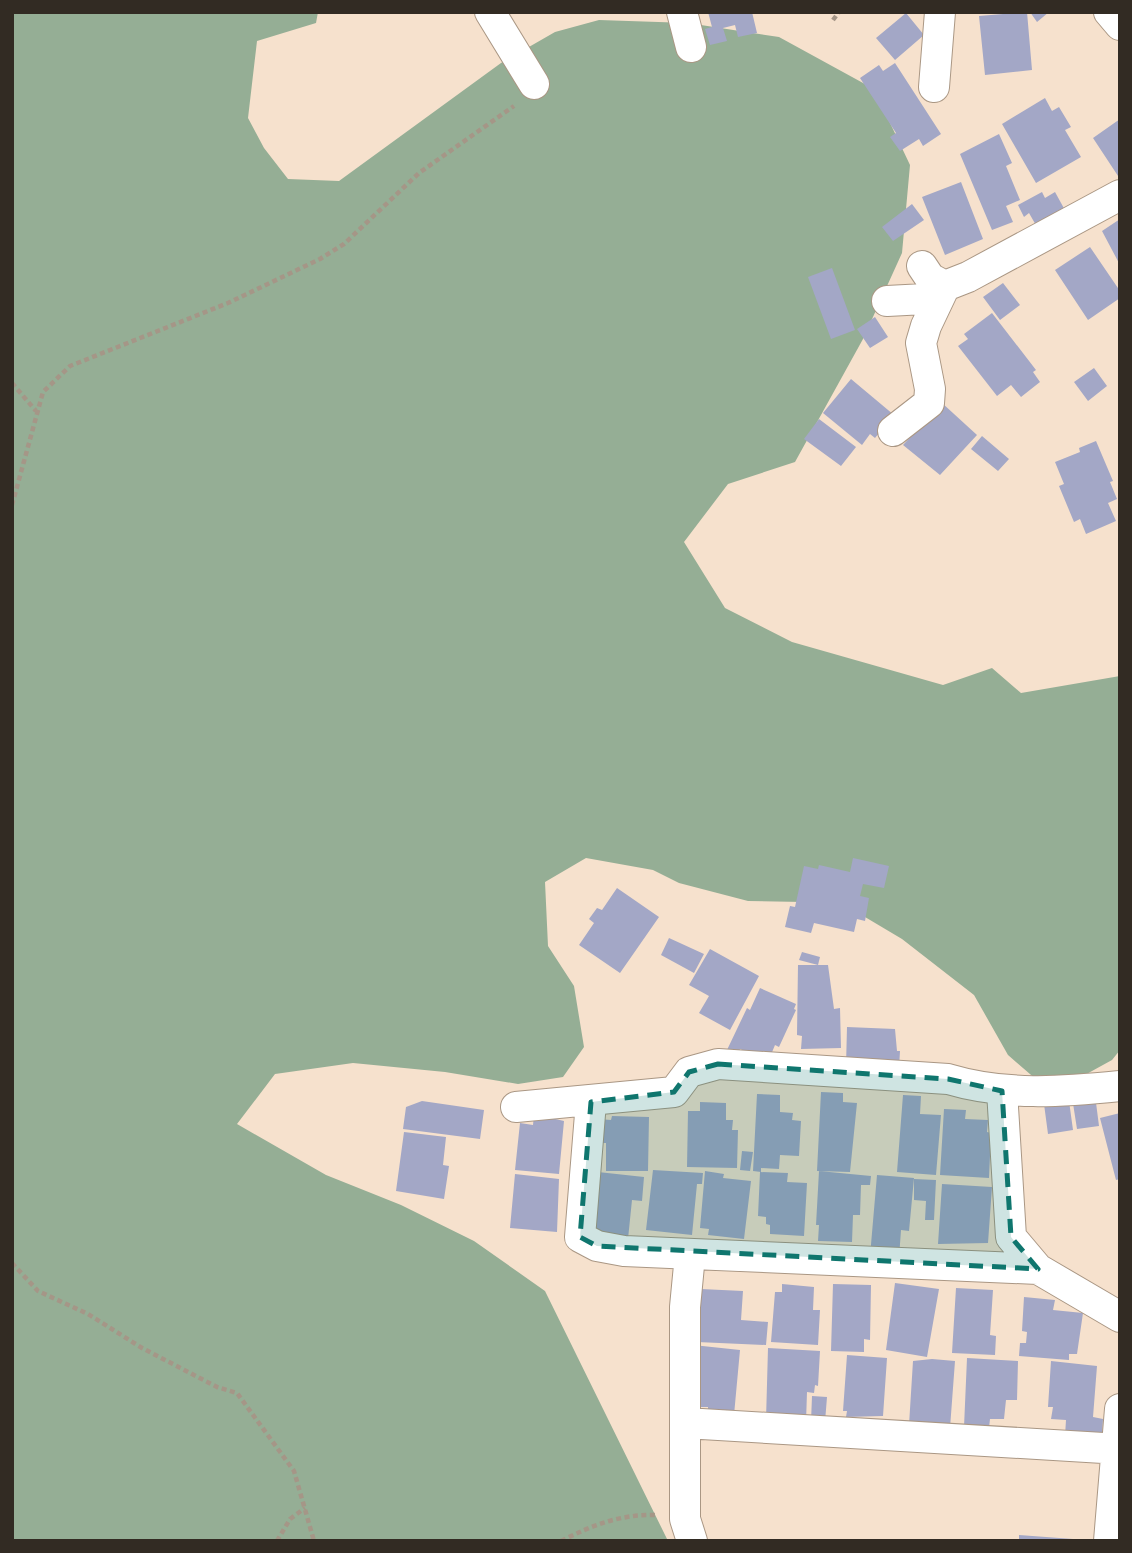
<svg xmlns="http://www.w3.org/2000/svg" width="1132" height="1553" font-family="Karla,sans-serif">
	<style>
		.forest { fill: #95ae95 }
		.building { fill: #a3a7c6 }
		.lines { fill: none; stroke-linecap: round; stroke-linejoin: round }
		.street-casing { stroke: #aa9784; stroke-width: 32 }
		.path { stroke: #a59687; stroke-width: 4.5; stroke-dasharray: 5 3.5; stroke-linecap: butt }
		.street { stroke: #fff; stroke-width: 30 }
		.marked { fill: #0f766e; fill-opacity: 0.2; stroke: #0f766e; stroke-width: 5; stroke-dasharray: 14 9; stroke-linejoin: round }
	</style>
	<rect width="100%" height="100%" fill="#f6e1cd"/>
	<!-- forest -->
	<path class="forest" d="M12,12h306l-2,11 -59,18 -9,77 16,30 24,31 51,2 162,-118 54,-31 44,-12 89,3 91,14 95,52 36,76 -8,88 -39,86 -68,123 -67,22 -44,58 41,66 67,34 151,43 49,-17 29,25 99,-17v374l-8,10 -60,33 -44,-38 -34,-60 -72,-56 -37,-22 -61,-15 -56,-1 -69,-18 -26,-13 -67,-12 -41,24 3,64 26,40 10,61 -21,30 -45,7 -73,-12 -92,-9 -78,11 -38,50 89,51 75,30 73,36 71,50 123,250h-656z"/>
	<!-- building -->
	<path class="building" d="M708,12h44l5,21 -19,4 -3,-12 -12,3 4,13 -17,4 -5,-16 7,-2z
		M1027,12l5,58 -47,5 -6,-59z
		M1030,12h19l-12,10z
		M906,13l18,22 -29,25 -19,-22z
		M895,63l46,71 -18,12 -4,-7 -19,12 -10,-14 6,-4 -36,-55 19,-13 4,6z
		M1045,98l7,13 7,-4 12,20 -6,3 16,27 -45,26 -34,-59z
		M1120,119v60l-27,-41z
		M999,134l13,29 -6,3 14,34 -14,6 7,16 -21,8 -32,-76z
		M961,182l22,57 -38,16 -23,-58z
		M1042,192l3,6 10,-6 11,20 -29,15 -8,-14 -5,4 -6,-12z
		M912,204l12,16 -31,21 -11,-14z
		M1120,219v46l-18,-34z
		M1090,247l30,44v7l-32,22 -33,-50z
		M832,268l23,62 -24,9 -23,-62z
		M1003,283l17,22 -20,15 -17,-23z
		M992,313l44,57 -3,2 7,10 -19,15 -10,-12 -14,11 -39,-50 10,-7 -4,-5z
		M875,317l13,20 -18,11 -13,-19z
		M1094,368l13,18 -19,15 -14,-19z
		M851,379l43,36 -19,23 -5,-4 -8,11 -39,-32z
		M942,403l35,32 -37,40 -37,-30z
		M819,419l37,28 -15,19 -37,-27z
		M982,436l27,23 -11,12 -27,-22z
		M1096,441l17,40 -3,1 7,17 -9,4 8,18 -30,13 -6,-15 -6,3 -15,-36 5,-2 -9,-22 25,-10 -1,-4z
		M853,858l36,8 -5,22 -21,-4 -3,12 9,2 -4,23 -8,-2 -3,13 -40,-9 -3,10 -26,-6 5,-21 5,1 9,-41 14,3 1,-4 31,7z
		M617,888l42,29 -39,56 -41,-28 15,-22 -5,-4 8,-11 5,2z
		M669,938l35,16 -10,19 -33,-18z
		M710,949l49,27 -29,54 -31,-17 10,-17 -20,-11z
		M802,952l18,5 -2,8h10l6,44 6,-1 1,40 -40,1 1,-13 -5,-1 1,-70h20l-19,-5z
		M760,988l36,16 -2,5 2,1 -17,37 -4,-2 -5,12 -6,2 -24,-10 -2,6 -11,-5 20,-42 3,2z
		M847,1027l48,2 2,22h3l-1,17 -53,-2z
		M821,1092l22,1v9l14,1 -7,69 -33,-1z
		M757,1094l23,1v17l13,1 -1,7 9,1 -2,35 -19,-1 -1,14 -18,-1v4l-8,-1z
		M903,1095l18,1 -1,18 21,1 -5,60 -39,-3z
		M1095,1095l4,31 -22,3 -5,-32z
		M422,1101l62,9 -4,29 -77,-10 3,-22z
		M1069,1101l4,29 -25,4 -4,-30z
		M700,1102l26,1v17h7l-1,10h6l-1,38 -50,-1 1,-56h12z
		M944,1109l22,1 -1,9 23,1 -1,12 4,1 -2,45 -49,-3z
		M1120,1113v66l-4,1 -16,-62z
		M534,1114l30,7 -5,53 -44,-4 5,-47 13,2z
		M612,1116l37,1 -1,54h-42v-28h-9l1,-24 13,1z
		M404,1132l42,5 -3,28 6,1 -5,33 -48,-8z
		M742,1151l11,1 -3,19 -10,-1z
		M653,1170l50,3 -1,11h-5l-5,51 -46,-5z
		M705,1171l19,3 -1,4 28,3 -7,58 -36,-4 1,-6 -9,-1z
		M819,1171l52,5 -1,9h-9l-1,30h-7l-1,27 -34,-1 1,-16h-3z
		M598,1172l46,5 -2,24 -10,-1 -4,39 -36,-5z
		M760,1172l28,1 -1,9 20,1 -3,53 -34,-2v-9l-4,-1v-7l-8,-1z
		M515,1174l44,5 -2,53 -47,-4z
		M877,1175l37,3 -5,53 -8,-1 -2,28 -29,-2z
		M914,1179l22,1 -2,40h-9l1,-19 -12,-1z
		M942,1184l50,3 -4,56 -50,1z
		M895,1283l44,6 -12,68 -41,-7z
		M782,1284l32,3 -1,23h7l-2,35 -47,-3 4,-50h7z
		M833,1284l38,1 -1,55 -6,-1v13l-33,-1z
		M956,1288l37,2 -3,45 6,1 -1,19 -43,-2z
		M701,1289l42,2 -2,29 27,2 -2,23 -69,-3z
		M1024,1297l31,3 -2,10 30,3 -6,41h-8v6l-50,-4 1,-13h6l1,-11 -5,-1z
		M693,1345l47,5 -6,65 -26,-2v-6h-18z
		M768,1348l52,3 -2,35 -3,-1 -1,8 -7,-1 -1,30 -40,-2z
		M847,1355l40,3 -4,58 -37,1 1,-6h-4z
		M967,1358l51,3 -1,39h-11l-2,19h-14l-1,9 -25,-1z
		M932,1359l23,2 -5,67 -41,-3 4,-64z
		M1051,1361l46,5 -4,51 10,2 -1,18 -37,-1 1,-16 -15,-1 2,-12h-5z
		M812,1396l15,1 -2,25h-14z
		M1019,1535l54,4v2h-54z"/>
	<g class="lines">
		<!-- street casing -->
		<g class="street-casing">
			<path id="street" d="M490,12l44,72
				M682,12l9,35
				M1109,12l11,13
				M934,87l6,-75
				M887,301l38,-2 20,-13 -15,-8 -8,-12
				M893,431l36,-28 1,-14 -9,-46 5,-17 19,-40 23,-9 152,-82
				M1002,1091l9,146 27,32
				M591,1102l-11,135 17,9 27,5 414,18 82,48
				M516,1107l158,-15 15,-20 29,-8 230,15c57,17 113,13 172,7
				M690,1255l-5,52v212l7,22
				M685,1423l435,26
				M1109,1541l11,-132"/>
		</g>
		<!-- path -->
		<path class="path" d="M833,20l6,-8
			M12,383l24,28
			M12,505l31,-113 27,-26 158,-63 92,-44 24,-15 75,-71 95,-67
			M12,1263l26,28 50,23 54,34 75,39 20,6 57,78 20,70
			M277,1541l13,-22 15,-11
			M561,1541c32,-16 59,-27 96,-26"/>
		<!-- street -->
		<use href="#street" class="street"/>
	</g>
	<!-- marked area -->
	<path class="marked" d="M718,1064l230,15 54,12 9,146 27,32 -441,-23 -17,-9 11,-135 83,-10 15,-20z"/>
	<!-- border -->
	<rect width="1132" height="1553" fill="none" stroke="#322b23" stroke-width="28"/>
</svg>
